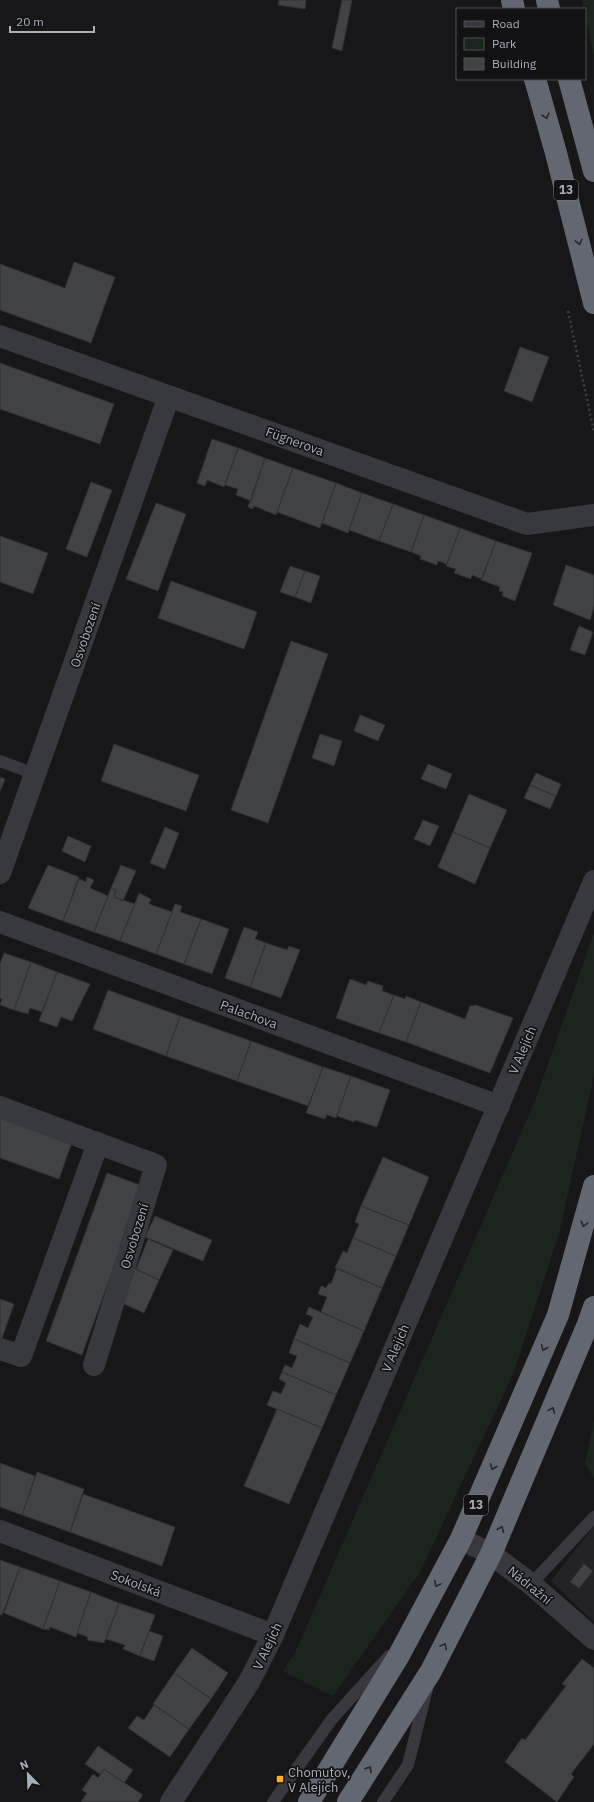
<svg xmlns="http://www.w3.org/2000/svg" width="594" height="1802" font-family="'IBM Plex Sans',sans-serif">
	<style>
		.built { fill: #232326 }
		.green { fill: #1c251d }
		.building { fill: #414246; stroke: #313135 }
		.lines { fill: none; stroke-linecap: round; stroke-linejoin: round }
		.path { stroke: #3d4046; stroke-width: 2.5; stroke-dasharray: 2 3; stroke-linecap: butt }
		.lane { stroke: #37393e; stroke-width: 12 }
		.street { stroke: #37393e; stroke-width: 22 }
		.highway { stroke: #636770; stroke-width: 22 }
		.oneway { stroke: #26272b }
		.poi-dot { fill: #ffac29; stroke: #121214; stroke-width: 1.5 }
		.labels { text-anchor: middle; stroke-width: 3.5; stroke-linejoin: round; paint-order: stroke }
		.shield { fill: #121214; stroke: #7b7f88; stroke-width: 1 }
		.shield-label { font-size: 12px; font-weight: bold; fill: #a8aeba }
		.street-label { font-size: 13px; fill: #a8aeba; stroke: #121214 }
		.poi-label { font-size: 13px; fill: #a8aeba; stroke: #121214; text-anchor: start }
	</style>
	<rect width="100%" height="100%" fill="#171719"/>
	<!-- built -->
	<path class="built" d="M594,1526v96l-43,-41z"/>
	<!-- green -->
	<path class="green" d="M582,0h12v57z
		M594,933v142l-34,155 -46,142 -94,200 -87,124 -50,-25 12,-18 240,-552z
		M594,1421v57l-9,-14z"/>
	<!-- building -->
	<path class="building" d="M279,0h27l-1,9 -27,-4z
		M342,0h10l-10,51 -10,-3z
		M74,262l41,15 -24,66 -91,-33v-46l65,24z
		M520,347l29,10 -17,45 -28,-11z
		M0,363l114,41 -14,40 -100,-35z
		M212,439l26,9 -14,39 -17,-7 -2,6 -8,-3z
		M238,448l27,10 -14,43 -15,-6 2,-6 -13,-4z
		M265,458l28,10 -17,47 -22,-9 -1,3 -5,-2z
		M293,468l43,15 -16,45 -43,-16z
		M91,482l21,8 -25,67 -21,-8z
		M336,483l26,10 -14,40 -26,-10z
		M362,493l31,11 -14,37 -30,-11z
		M156,503l30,11 -28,77 -32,-12z
		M393,504l31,11 -13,37 -32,-11z
		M424,515l36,13 -13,36 -9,-3 -1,4 -17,-6 1,-3 -10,-4z
		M460,528l36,13 -14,38 -10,-4 -1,4 -17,-6 2,-4 -10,-3z
		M0,536l48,17 -15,41 -33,-12z
		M496,541l36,12 -17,48 -13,-5 1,-4 -4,-1 1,-4 -19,-7z
		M566,565l28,10v31l-4,14 -37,-15z
		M290,566l15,5 -10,26 -15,-5z
		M305,571l15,5 -9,27 -16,-6z
		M171,581l86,31 -13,37 -86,-31z
		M579,626l14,6 -8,23 -15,-5z
		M291,641l37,13 -60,169 -37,-13z
		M360,715l25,10 -7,16 -24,-10z
		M320,734l22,7 -8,25 -22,-8z
		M114,744l85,31 -13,36 -85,-30z
		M428,764l24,10 -6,15 -25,-10z
		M536,773l25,11 -5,12 -26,-11z
		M0,777l5,2 -5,13z
		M530,785l26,11 -6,13 -26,-11z
		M469,794l38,16 -17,38 -37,-16z
		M423,820l16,6 -9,20 -16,-7z
		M165,827l14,6 -14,36 -15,-6z
		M453,832l37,16 -15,36 -37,-17z
		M68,836l23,10 -6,16 -23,-11z
		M48,865l31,12 -16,44 -35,-13z
		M121,865l15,6 -13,30 -9,-4 2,-7 -5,-2z
		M87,877l7,3 -4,8 18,8 -14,36 -31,-11 16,-42 7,3z
		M111,888l5,2 -2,7 21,7 -15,37 -26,-9z
		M139,893l12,6 -2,5 23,8 -16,42 -36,-13z
		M175,904l7,2 -2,6 21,7 -17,45 -28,-10z
		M201,919l28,10 -17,45 -28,-10z
		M244,927l14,5 -3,7 11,4 -16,44 -25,-9z
		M266,943l21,7 2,-4 11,4 -19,48 -31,-11z
		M4,953l27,9 -17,48 -14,-5 2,-6 -2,-1v-34z
		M31,962l26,10 -15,40 -12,-4 -2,6 -14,-4z
		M57,972l33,12 -18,37 -11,-4 -4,10 -18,-6z
		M350,979l16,6 2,-4 15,5 -1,5 12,4 -15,38 -43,-15z
		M108,990l72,26 -14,40 -73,-27z
		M394,995l11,4 1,-3 15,6 -15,40 -27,-9z
		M421,1002l44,17 5,-13 6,-1 37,13 -23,55 -84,-31z
		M180,1016l71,25 -14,40 -71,-25z
		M251,1041l72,26 -15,39 -71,-25z
		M323,1067l28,9 -15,42 -9,-3 -2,4 -19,-6z
		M351,1076l39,14 -13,37 -22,-7 -1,2 -17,-6z
		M0,1116l72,26 -13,37 -59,-21z
		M383,1157l46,20 -20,48 -48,-19z
		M107,1173l36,13 -61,169 -36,-14z
		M361,1206l48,19 -13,31 -43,-18 6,-14 -4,-2z
		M155,1216l57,24 -9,21 -58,-24z
		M353,1238l43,18 -14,32 -47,-20 8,-17 4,2z
		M148,1239l25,11 -14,30 -23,-11z
		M337,1268l45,20 -18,43 -43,-19 6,-15 -9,-3 3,-8 5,2 3,-5 2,1z
		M135,1269l24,11 -15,33 -22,-10z
		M0,1299l14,5 -13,37h-1z
		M309,1307l55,24 -14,32 -56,-24 6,-15 8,4 5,-11 -7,-3z
		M294,1339l56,24 -14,32 -54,-23 3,-7 7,3 5,-12 -8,-3z
		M282,1372l54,23 -14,33 -55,-23 6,-14 8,3 5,-11 -7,-4z
		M277,1409l45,19 -33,76 -45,-18z
		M0,1463l35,13 -13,39 -22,-8z
		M37,1472l47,17 -14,43 -48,-17z
		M83,1494l92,33 -13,39 -92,-34z
		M0,1560l20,7 -18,48h-2z
		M584,1564l9,7 -14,17 -9,-6z
		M20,1567l40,14 -17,48 -39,-16z
		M60,1581l31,11 -15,45 -26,-10 -1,3 -6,-1z
		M91,1592l28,11 -15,40 -17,-3 1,-3 -11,-4z
		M119,1603l36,12 -15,41 -17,-7 2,-4 -19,-6z
		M149,1631l14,5 -9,25 -14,-5z
		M192,1648l36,25 -17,26 -37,-26z
		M582,1659l12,9v76l-23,30 3,3 -17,25 -52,-40 17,-24 3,2 41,-54 -4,-2z
		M174,1673l37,26 -22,30 -36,-25z
		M154,1705l35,24 -19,28 -42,-29 9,-12 7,4z
		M98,1746l35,24 -9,13 -20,-14 -4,5 -15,-10z
		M104,1769l39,26 -5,7h-57l6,-9 -5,-3 11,-16 5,4z"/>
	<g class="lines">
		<!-- path -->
		<path class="path" d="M568,311l26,121"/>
		<!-- lane -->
		<path class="lane" d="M0,761l35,13
			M531,1584l63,-67
			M273,1802l59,-83 57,-63
			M383,1802l25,-37 19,-76"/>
		<!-- street -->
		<path class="street" d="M0,336l527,188 67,-9
			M0,873l169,-477
			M0,922l499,184
			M0,1107l156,58 -62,200
			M0,1349l21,7 77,-213
			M0,1531l273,104
			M461,1539l30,15 40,30 63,55
			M171,1802l78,-120 24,-47 321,-754"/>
		<!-- highway -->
		<path class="highway" d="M512,0l2,9
			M547,0l2,9
			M535,79l21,74 38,150
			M569,79l25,92
			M309,1802l89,-145 63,-118 97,-224 36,-129
			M348,1802l83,-131 60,-117 97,-230 6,-17"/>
	</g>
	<!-- one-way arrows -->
	<defs><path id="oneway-chevron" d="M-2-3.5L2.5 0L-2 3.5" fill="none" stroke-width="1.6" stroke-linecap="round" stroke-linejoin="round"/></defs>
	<g class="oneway">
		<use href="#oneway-chevron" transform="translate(546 116) rotate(74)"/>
		<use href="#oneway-chevron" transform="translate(579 242) rotate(76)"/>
		<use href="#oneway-chevron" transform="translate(584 1224) rotate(105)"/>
		<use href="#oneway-chevron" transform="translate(544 1348) rotate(113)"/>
		<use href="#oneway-chevron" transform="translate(552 1410) rotate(-67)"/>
		<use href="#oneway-chevron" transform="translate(493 1467) rotate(113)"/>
		<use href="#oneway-chevron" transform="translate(501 1529) rotate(-67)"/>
		<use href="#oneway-chevron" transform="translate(437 1584) rotate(118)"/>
		<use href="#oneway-chevron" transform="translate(444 1646) rotate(-63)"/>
		<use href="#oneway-chevron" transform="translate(369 1769) rotate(-58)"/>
	</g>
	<!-- markers -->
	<rect class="poi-dot" x="276" y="1775" width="8" height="8" rx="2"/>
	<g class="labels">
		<!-- shield labels -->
		<g class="shield">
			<rect x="554" y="180" width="24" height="20" rx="3"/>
			<rect x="464" y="1495" width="24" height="20" rx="3"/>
		</g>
		<g class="shield-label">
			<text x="566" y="194">13</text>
			<text x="476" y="1509">13</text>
		</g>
		<!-- street labels -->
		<g class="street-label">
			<text transform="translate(295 441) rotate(20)" y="5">Fügnerova</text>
			<text transform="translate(85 635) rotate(-71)" y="5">Osvobození</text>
			<text transform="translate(249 1014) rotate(20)" y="5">Palachova</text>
			<text transform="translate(522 1050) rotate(-67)" y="5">V Alejích</text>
			<text transform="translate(134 1236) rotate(-73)" y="5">Osvobození</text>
			<text transform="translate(395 1348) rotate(-67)" y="5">V Alejích</text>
			<text transform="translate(136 1583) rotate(21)" y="5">Sokolská</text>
			<text transform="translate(530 1585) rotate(39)" y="5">Nádražní</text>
			<text transform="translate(267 1646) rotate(-65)" y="5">V Alejích</text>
		</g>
		<!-- poi labels -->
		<g class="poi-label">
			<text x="288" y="1777">Chomutov,<tspan x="288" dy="15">V Alejích</tspan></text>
		</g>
	</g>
	<!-- legend -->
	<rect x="456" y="8" width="130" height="72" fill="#121214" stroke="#4e5056"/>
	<rect x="464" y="21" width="20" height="6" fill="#37393e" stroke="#4e5056"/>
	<text x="492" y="28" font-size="12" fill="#a8aeba">Road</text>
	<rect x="464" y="38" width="20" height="12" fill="#1c251d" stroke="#4e5056"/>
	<text x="492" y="48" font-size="12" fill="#a8aeba">Park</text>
	<rect x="464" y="58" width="20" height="12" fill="#414246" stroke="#4e5056"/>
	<text x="492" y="68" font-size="12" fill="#a8aeba">Building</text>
	<!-- north arrow -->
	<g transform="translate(28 1774) rotate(337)" stroke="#121214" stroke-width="3" paint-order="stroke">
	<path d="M0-3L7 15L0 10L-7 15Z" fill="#a8aeba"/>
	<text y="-6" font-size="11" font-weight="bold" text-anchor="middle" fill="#a8aeba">N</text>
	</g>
	<!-- scale -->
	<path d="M10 26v6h84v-6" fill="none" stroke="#a8aeba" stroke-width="2"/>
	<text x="16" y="26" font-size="12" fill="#a8aeba" stroke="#121214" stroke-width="3" paint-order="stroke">20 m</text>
</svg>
